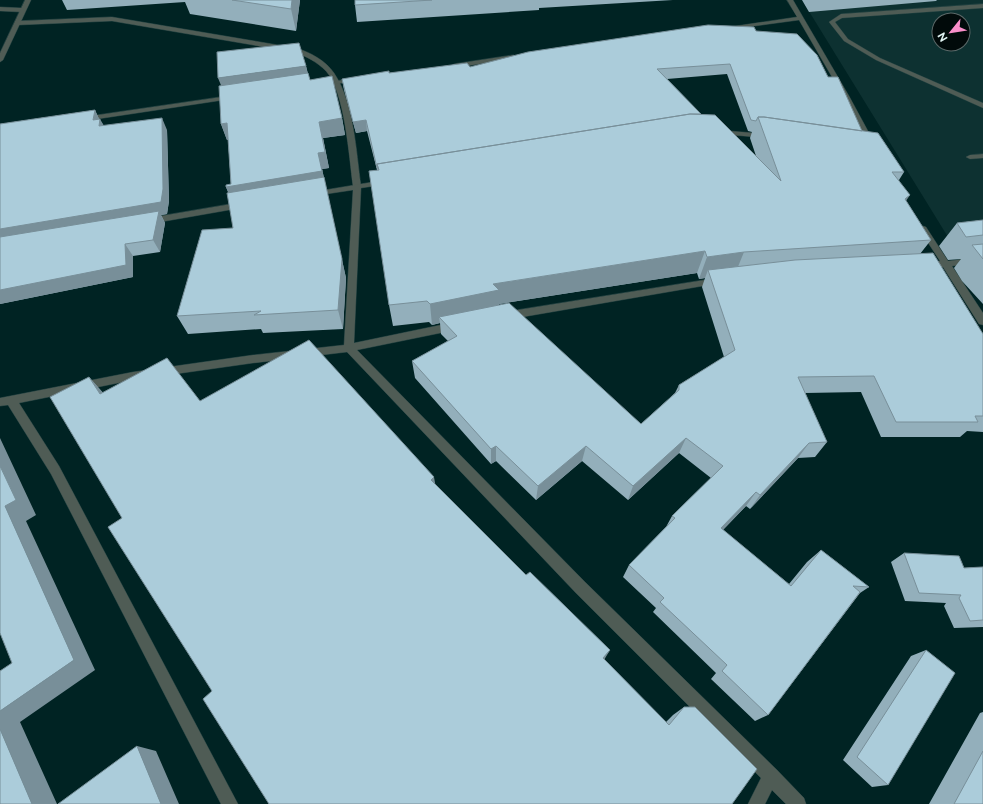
<svg xmlns="http://www.w3.org/2000/svg" width="983" height="804" font-family="Raleway,sans-serif">
	<style>
		.built { fill: #0d3131; fill-rule: evenodd }
		.lines { fill: none; stroke-linecap: round; stroke-linejoin: round }
		.service-casing { stroke: #204040; stroke-width: 1 }
		.minor-casing { stroke: #204040; stroke-width: 1 }
		.service { fill: #4f5c55; fill-rule: evenodd }
		.minor { fill: #4f5c55; fill-rule: evenodd }
		.wall { fill: #93afbb; fill-rule: evenodd }
		.shaded-wall { fill: #788f99 }
		.building { fill: #abccda; stroke: #788f99 }
	</style>
	<rect width="100%" height="100%" fill="#002323"/>
	<!-- built -->
	<path class="built" d="M802,0h181v233l-35,4zM939,20h24v24h-24z"/>
	<g class="lines">
		<!-- service casing -->
		<g class="service-casing">
			<path id="service" d="M983,4v4l-141,10 -7,4 13,17 32,19 103,45v5l-107,-48 -32,-19 -15,-19 12,-8z
				M0,7l22,1 3,2 -3,2 -22,-1z
				M112,17l184,31c14,4 30,13 38,25 20,29 22,78 27,113l-4,2 -4,-2c-4,-29 -8,-94 -27,-115 -9,-9 -20,-15 -32,-19l-182,-31 -94,4 -3,-2 3,-2z
				M983,154v4l-13,1 -4,-2 4,-2z"/>
		</g>
		<!-- minor casing -->
		<g class="minor-casing">
			<path id="minor" d="M25,0h6l-28,60 -3,2v-9z
				M787,0h6l56,96 26,48 -1,2 -7,-2 -24,-48 -44,-76 -74,10 -3,-2 75,-11z
				M514,55l3,2 -1,1 -62,10 -3,-2 3,-2z
				M358,77l2,1v2l-41,7 -3,-2z
				M235,95l3,2 -1,1 -153,23 -4,-2 4,-2z
				M717,130l50,4 4,2 -4,2 -47,-4h-3z
				M385,180h3v4l-27,4 -7,155 101,-21 5,4 -5,4 -98,20 228,232 192,188 27,28 2,6h-20l-14,-14 -7,14h-17l13,-26 -186,-186 -228,-240 -94,11 -120,17 -114,23 40,63 179,338h-17l-170,-330 -43,-69 -8,1v-8l133,-26 120,-17 91,-10 9,-155 -40,6 -4,-2 4,-2z
				M243,202l4,3 -1,2 -97,17 -4,-3 4,-3z
				M923,226l3,1 22,34 35,-4v6l-31,3 31,47v12l-4,-1 -36,-57 -17,2 -5,-3 5,-3 14,-2 -21,-32z
				M717,278l3,1 2,2 -2,2 -215,37 -5,-4 5,-4z"/>
		</g>
		<!-- service -->
		<use href="#service" class="service"/>
		<!-- minor -->
		<use href="#minor" class="minor"/>
	</g>
	<!-- wall -->
	<path class="wall" d="M62,0h238l-4,31 -106,-17 -5,-12 -118,8z
		M355,0h318l-134,8v2l-182,12 -2,-17z
		M802,0h135l-1,1 -127,11z
		M756,31l72,46 34,54 42,41 -5,8 7,21 25,39 -11,14 63,80v98l-16,-1 -7,6h-79l-20,-45 -56,1 22,49 -12,15 -17,1 -48,51 -4,-3 -23,24 66,54 18,-22 14,-12 48,37 -9,6 -92,122 -13,6 -44,-42 5,-6 -63,-61 3,-4 -33,-31 6,-12 37,-38 6,-11 39,-38 -32,-25 -51,47 -46,-39 -46,39 -40,-39 -5,3 -76,-86 -3,-17 36,-20 -7,-7 -1,-11 -8,2 -3,-3 -36,4 -4,-21 -12,-135 -10,-39 -11,2 -12,-43 -2,-11 47,-6 81,-6zM727,74l21,57 4,1 -2,6 6,18 -55,-42 -34,-35zM697,273l2,6 6,-1 -3,9 22,70 -45,28 -4,8 -34,31 -142,-118v-2z
		M306,66l2,8 2,6 32,38 3,17 -22,3 6,30 -7,1 24,109 -3,51 -80,4 -2,-4 -73,5 -11,-18 56,-88 -5,-36 -2,-5 5,-3 -3,-44h-1l-6,-16z
		M95,110l4,9 5,7 63,4 2,71 -2,13 -6,1 4,8 -5,29 -27,4v21l-133,27v-180z
		M983,220v84l-21,-23 -8,-13 7,-9 -13,1 -9,-14 18,-23z
		M89,377l14,16 97,8 235,83 169,176 62,62 7,-7 11,-8 73,62 -545,-78 -90,-173z
		M904,553l60,15 19,-1v60l-29,1 -10,-22 2,-3 -41,-2 -14,-39z
		M926,650l-38,135 -16,2 -29,-27 68,-104z
		M983,712v92h-54l51,-91z"/>
	<!-- shaded-wall -->
	<path class="shaded-wall" d="M292,0h8l-4,31 -5,-22z
		M306,66l4,17 -85,12 -7,-17z
		M95,110l5,11v-2l7,12 -1,7 -13,-18z
		M162,118l5,12 2,71 -2,13 -6,1 4,8 -5,29 -7,-12 -153,3v-14z
		M342,118l3,17 -22,3 6,30 -7,1 24,109 -3,51 -5,-19 -105,-107 -7,-16 92,-34 1,-31z
		M366,120l1,11 -11,2 -3,-11z
		M227,123l6,16 -6,1 -6,-16z
		M910,195l-15,22 10,-18z
		M125,244l8,12v21l-133,27v-14z
		M705,251l-8,22 -198,31v7l-60,6 1,6 -8,2 -2,-21 63,-20z
		M744,252l-9,22 -27,-4 -3,8 -6,1 8,-22z
		M89,377l17,19 -6,-2z
		M0,438l36,77 -10,6 69,149 -75,52 37,82h-25l-32,-75v-18l74,-51 -69,-154 -5,-40z
		M686,438l-7,15 -51,47 5,-14z
		M809,443l-11,15 -48,51 10,-14z
		M496,446v15l-5,3v-15z
		M586,446l-4,15 -46,39 2,-14z
		M434,477l3,17 -6,-14z
		M756,492l-10,14 -34,35 9,-13z
		M610,650l-6,10 -1,-2z
		M137,746l19,5 23,53h-18z"/>
	<!-- building -->
	<path class="building" d="M232,0h60l-1,9z
		M355,0h77l-77,5z
		M708,25l46,2 2,4 41,3 20,21 11,22h10l24,54 -98,-14h-6l-2,4 -5,-1 -21,-56 -73,5 44,45h-11l-313,50 1,4h-1l-11,-48 -13,2 -11,-43 47,-8v2l78,-10 3,4 58,-15z
		M299,43l7,23 -88,12 -1,-26z
		M308,73l2,7 22,-4 10,42 -23,4 6,30 -7,1 4,18 -96,16v-2l5,-1 -4,-61 -6,1 -2,-38z
		M95,110l-2,10 7,-1 -1,7 63,-8 1,71 -2,13 -161,27v-105z
		M690,114l25,1 66,66 -23,-64h6l114,16 26,39h-12l18,23 -5,4 26,41 -187,12 -37,5 -2,-6 -212,33 6,6 -69,14 -3,-3 -38,4 -20,-134 10,-1 -2,-6z
		M324,177l18,82 -4,51 -84,5 7,-4 -84,5 25,-86 31,-2 -6,-35z
		M159,211l-6,29 -28,4 1,21 -126,25v-53z
		M983,220v15l-17,2 -9,-14z
		M983,244v15l-11,-14z
		M933,253l50,81v82h-8l3,6h-82l-22,-46 -76,1 29,65 -18,1 -49,52 -4,-3 -35,36 70,58 30,-36 48,37 -16,-1 7,6 -92,123 -46,-44 5,-6 -67,-63 4,-4 -35,-33 46,-47 -3,-2 51,-50 -37,-28 -53,48 -47,-40 -48,40 -42,-40 -5,3 -79,-88 45,-25 -18,-19 70,-14 132,121 38,-34v-5l56,-35 -27,-80 87,-10z
		M309,340l125,137 -3,3 95,95 4,-3 80,78 -7,8 66,67 15,-18h11l62,62 -25,35h-463l-66,-105 9,-8 -104,-164 14,-9 -72,-121 39,-20 11,17 67,-36 33,43z
		M0,466l16,34 -11,6 69,154 -74,51v-40l12,-8 -12,-30z
		M904,553l55,3 5,12 19,-1v53l-13,1 -11,-23 2,-3 -42,-2z
		M926,650l29,23 -67,112 -31,-28z
		M0,729l32,75h-32z
		M137,746l24,58h-103z
		M983,751v53h-29z"/>
	<!-- north arrow -->
	<g transform="translate(951 32) rotate(240)"><circle r="19" fill="#010a0a" stroke="#5b6868"/>
	<path d="M0-3L7 15L0 10L-7 15Z" fill="#f98fca"/>
	<text y="-6" font-size="11" font-weight="bold" text-anchor="middle" fill="#e2f5f4">N</text>
	</g>
</svg>
